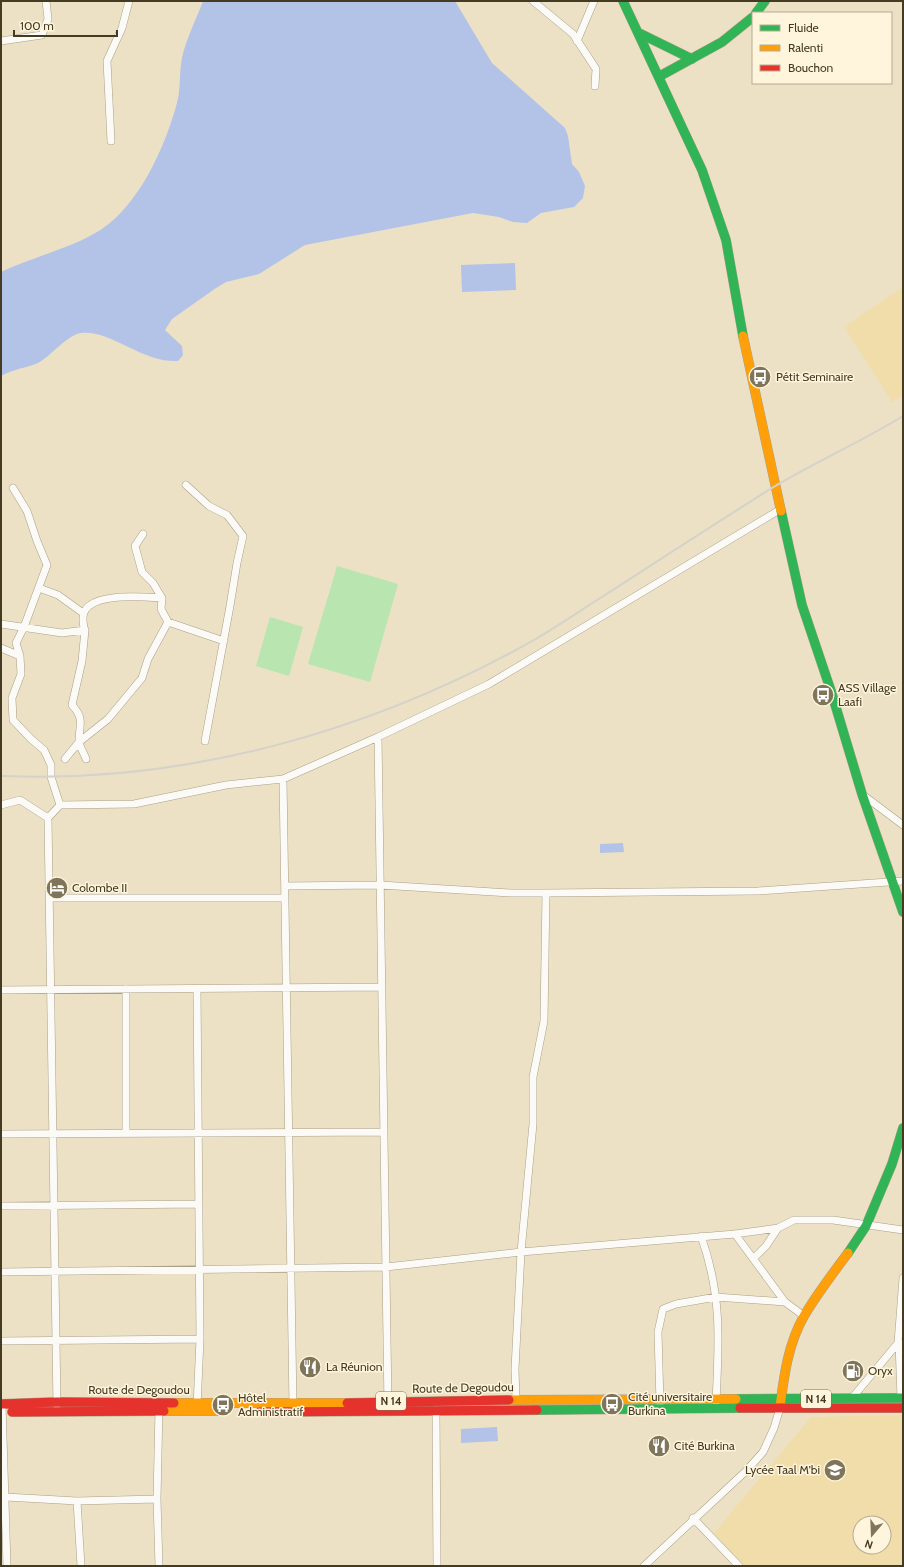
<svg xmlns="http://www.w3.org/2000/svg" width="904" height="1567" font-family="Cabin,sans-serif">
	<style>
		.built { fill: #f1dda9; fill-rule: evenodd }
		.green { fill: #b9e5b0 }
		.water { fill: #b3c2e7 }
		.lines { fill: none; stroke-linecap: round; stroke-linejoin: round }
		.street-casing { stroke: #a9a087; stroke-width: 8 }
		.fast-casing { stroke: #a9a087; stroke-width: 10 }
		.slow-casing { stroke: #a9a087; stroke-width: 10 }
		.jam-casing { stroke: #a9a087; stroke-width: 10 }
		.street { stroke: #fcfaf6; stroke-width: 7 }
		.fast { stroke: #30b455; stroke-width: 9 }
		.slow { stroke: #ff9f0a; stroke-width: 9 }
		.jam { stroke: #e5322d; stroke-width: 9 }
		.rail { stroke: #d4d2c9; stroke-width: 2 }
		.labels { text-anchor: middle; stroke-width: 3; stroke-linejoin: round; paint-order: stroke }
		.shield { fill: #fff5dd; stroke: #7d735a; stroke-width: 1 }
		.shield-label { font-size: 11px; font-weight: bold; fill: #453b22 }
		.poi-label { font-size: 12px; fill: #453b22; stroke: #fff5dd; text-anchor: start }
		.street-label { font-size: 12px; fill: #453b22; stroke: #fff5dd }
	</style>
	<rect width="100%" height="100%" fill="#ece1c5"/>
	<!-- built -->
	<path class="built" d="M903,287v108l-11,7 -48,-75z
		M903,1415v151h-159l-30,-33 97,-116zM860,1523h24v24h-24z"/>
	<!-- green -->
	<path class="green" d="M337,566l61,18 -28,98 -62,-18z
		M270,617l33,10 -14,49 -33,-10z"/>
	<!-- water -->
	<path class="water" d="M203,1h252l37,62 73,65 3,8 4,28 7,8 6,14 -2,12 -9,9 -33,6 -14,10 -14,-1 -14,-5 -26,-4 -168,32 -46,29 -33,8 -10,6 -44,31 -7,11 17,16 1,9 -5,6c-36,2 -68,-32 -97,-28 -14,2 -30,23 -43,30 -12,5 -25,6 -37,13v-104c33,-16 70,-23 101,-43 38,-26 63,-82 75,-126 4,-15 2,-30 5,-45 3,-16 15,-41 21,-57z
		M515,263l1,27 -54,2 -1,-27z
		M623,843l1,9 -24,1v-9z
		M497,1427l1,14 -37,2v-14z"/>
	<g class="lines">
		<!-- street casing -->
		<g class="street-casing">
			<path id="street" d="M533,1l40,33 23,35 -1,17
				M1,41l41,-6 6,-16 -2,-18
				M577,41l17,-40
				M111,141l-4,-80 15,-33 7,-27
				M186,485l23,21 18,9 16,21 -6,27 -7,43 -25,135
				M13,488l14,23 10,30 10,24 -23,62 -8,16 4,13
				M39,588l19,7 25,18
				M168,622l56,19
				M1,624l61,9 23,-3
				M1,648l19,8 1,18 -9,24 1,22 18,19 13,11 7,15v12l9,28
				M378,737l10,669
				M65,759l14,-17 29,-23 34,-41 6,-19 20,-37 -7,-13 1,-11 -9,-15 -11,-11 -7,-26 8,-12
				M86,759c-2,-6 -7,-13 -7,-18 0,-16 6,-22 -7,-36l10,-44 3,-31c-2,-4 -2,-7 -2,-12 0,-27 62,-21 79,-20
				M283,779l10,627
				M863,795l40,30
				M1,805l19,-5 28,18
				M285,886l95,-1 131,8h35l212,-2 145,-10
				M50,898h235
				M197,989l3,350 -3,68
				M1,990l381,-3
				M126,1133v-144
				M1,1134l383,-2
				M1,1206l198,-2
				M735,1234l50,68 19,14
				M701,1236c21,59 18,105 15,166
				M754,1258l12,-12 12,-18
				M1,1272l385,-5 135,-15 214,-18 43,-6 16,-8h39l70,10
				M1,1341l199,-2
				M899,1342l2,56
				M852,1398l46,-55 5,-65
				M516,1400l-1,-31 6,-117 12,-128v-47l11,-56 2,-128
				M660,1403l-2,-71 5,-23 13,-5 40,-7 69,5
				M2,1404l5,162
				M57,1406l-9,-588 12,-13 74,-1 92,-19 57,-6 95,-42 111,-53 292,-175
				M159,1408l-2,91 2,67
				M436,1410l1,156
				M6,1497l71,4 80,-2
				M77,1501l4,65
				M693,1518l46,48
				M644,1566l102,-95 17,-19 11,-24 6,-20"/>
		</g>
		<!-- fast casing -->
		<g class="fast-casing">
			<path id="fast" d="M623,1l79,169 24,70 17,96
				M756,13l9,-12
				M639,33l53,26
				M660,76l62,-34 31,-25
				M781,511l21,94 29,86 31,103 41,118
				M848,1253l18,-27 26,-62 11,-36
				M736,1399l167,-1
				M537,1410l203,-2"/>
		</g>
		<!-- slow casing -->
		<g class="slow-casing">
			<path id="slow" d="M743,336l38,175
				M509,1400l227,-1
				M174,1403h173
				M780,1407c4,-31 8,-63 24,-91 13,-22 29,-43 44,-63
				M164,1411h58"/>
		</g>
		<!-- jam casing -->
		<g class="jam-casing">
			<path id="jam" d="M347,1403l162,-3
				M1,1404l56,-2 117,1
				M740,1408h163
				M12,1412l152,-1
				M260,1412l277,-2"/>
		</g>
		<!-- street -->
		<use href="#street" class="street"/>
		<!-- fast -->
		<use href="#fast" class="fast"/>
		<!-- slow -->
		<use href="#slow" class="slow"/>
		<!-- jam -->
		<use href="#jam" class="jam"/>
		<!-- rail -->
		<path class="rail" d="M1,776c185,8 372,-45 533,-136 24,-14 47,-30 71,-45 56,-36 111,-72 167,-107 43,-26 89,-46 131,-72"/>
	</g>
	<!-- icons -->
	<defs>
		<g id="bus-disc" transform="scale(1.15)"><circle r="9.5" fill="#7f755b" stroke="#fff5dd"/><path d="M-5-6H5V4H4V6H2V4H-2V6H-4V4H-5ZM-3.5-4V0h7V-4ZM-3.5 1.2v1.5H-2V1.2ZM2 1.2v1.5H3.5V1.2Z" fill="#fff"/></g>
		<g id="hotel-disc" transform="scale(1.15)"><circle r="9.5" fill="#7f755b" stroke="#fff5dd"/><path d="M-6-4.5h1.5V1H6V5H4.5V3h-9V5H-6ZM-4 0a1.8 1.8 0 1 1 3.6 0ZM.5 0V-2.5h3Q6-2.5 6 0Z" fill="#fff"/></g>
		<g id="restaurant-disc" transform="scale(1.15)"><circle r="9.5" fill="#7f755b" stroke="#fff5dd"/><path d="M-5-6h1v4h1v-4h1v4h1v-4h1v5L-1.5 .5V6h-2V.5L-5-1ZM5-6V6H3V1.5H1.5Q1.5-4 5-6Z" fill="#fff"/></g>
		<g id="fuel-disc" transform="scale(1.15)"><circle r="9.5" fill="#7f755b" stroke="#fff5dd"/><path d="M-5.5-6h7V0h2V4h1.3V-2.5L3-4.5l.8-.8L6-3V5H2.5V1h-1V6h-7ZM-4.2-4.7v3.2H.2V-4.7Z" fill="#fff"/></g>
		<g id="school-disc" transform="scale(1.15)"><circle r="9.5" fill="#7f755b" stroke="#fff5dd"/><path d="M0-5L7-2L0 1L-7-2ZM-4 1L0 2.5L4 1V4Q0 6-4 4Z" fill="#fff"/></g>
	</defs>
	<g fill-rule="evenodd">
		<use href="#bus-disc" x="760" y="377"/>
		<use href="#bus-disc" x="823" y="695"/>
		<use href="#hotel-disc" x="57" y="888"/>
		<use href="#restaurant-disc" x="310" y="1367"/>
		<use href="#fuel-disc" x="853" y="1371"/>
		<use href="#bus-disc" x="612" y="1404"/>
		<use href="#bus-disc" x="223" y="1405"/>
		<use href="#restaurant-disc" x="659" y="1446"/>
		<use href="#school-disc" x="835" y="1470"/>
	</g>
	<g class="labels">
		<!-- shield labels -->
		<g class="shield">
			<rect x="801" y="1390" width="30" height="18" rx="3"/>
			<rect x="376" y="1392" width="30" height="18" rx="3"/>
		</g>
		<g class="shield-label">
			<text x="816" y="1403">N 14</text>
			<text x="391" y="1405">N 14</text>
		</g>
		<!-- poi labels -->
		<g class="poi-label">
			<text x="776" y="381">Pétit Seminaire</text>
			<text x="838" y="692">ASS Village<tspan x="838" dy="14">Laafi</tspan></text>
			<text x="72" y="892">Colombe II</text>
			<text x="326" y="1371">La Réunion</text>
			<text x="868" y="1375">Oryx</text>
			<text x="628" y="1401">Cité universitaire<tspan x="628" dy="14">Burkina</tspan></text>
			<text x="238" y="1402">Hôtel<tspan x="238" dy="14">Administratif</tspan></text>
			<text x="674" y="1450">Cité Burkina</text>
			<text x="820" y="1474" text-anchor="end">Lycée Taal M'bi</text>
		</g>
		<!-- street labels -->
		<g class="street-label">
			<text transform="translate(463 1388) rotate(-1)" y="4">Route de Degoudou</text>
			<text x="139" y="1394">Route de Degoudou</text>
		</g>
	</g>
	<!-- border -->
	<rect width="904" height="1567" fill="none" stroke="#453b22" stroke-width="4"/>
	<!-- legend -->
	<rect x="752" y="12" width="140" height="72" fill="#fff5dd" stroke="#b5ab92"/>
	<rect x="760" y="25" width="20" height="6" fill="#30b455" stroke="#b5ab92"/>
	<text x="788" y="32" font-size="12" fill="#453b22">Fluide</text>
	<rect x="760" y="45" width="20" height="6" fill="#ff9f0a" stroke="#b5ab92"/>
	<text x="788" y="52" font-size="12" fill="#453b22">Ralenti</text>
	<rect x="760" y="65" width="20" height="6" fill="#e5322d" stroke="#b5ab92"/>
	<text x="788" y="72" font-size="12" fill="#453b22">Bouchon</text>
	<!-- north arrow -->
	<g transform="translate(872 1535) rotate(199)"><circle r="19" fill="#fff5dd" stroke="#b5ab92"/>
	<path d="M0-3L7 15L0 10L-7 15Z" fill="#7f755b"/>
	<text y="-6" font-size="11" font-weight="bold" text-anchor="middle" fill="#453b22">N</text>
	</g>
	<!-- scale -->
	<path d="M14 30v6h103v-6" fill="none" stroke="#453b22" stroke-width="2"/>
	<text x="20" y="30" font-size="12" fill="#453b22" stroke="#fff5dd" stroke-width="3" paint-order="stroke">100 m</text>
</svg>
